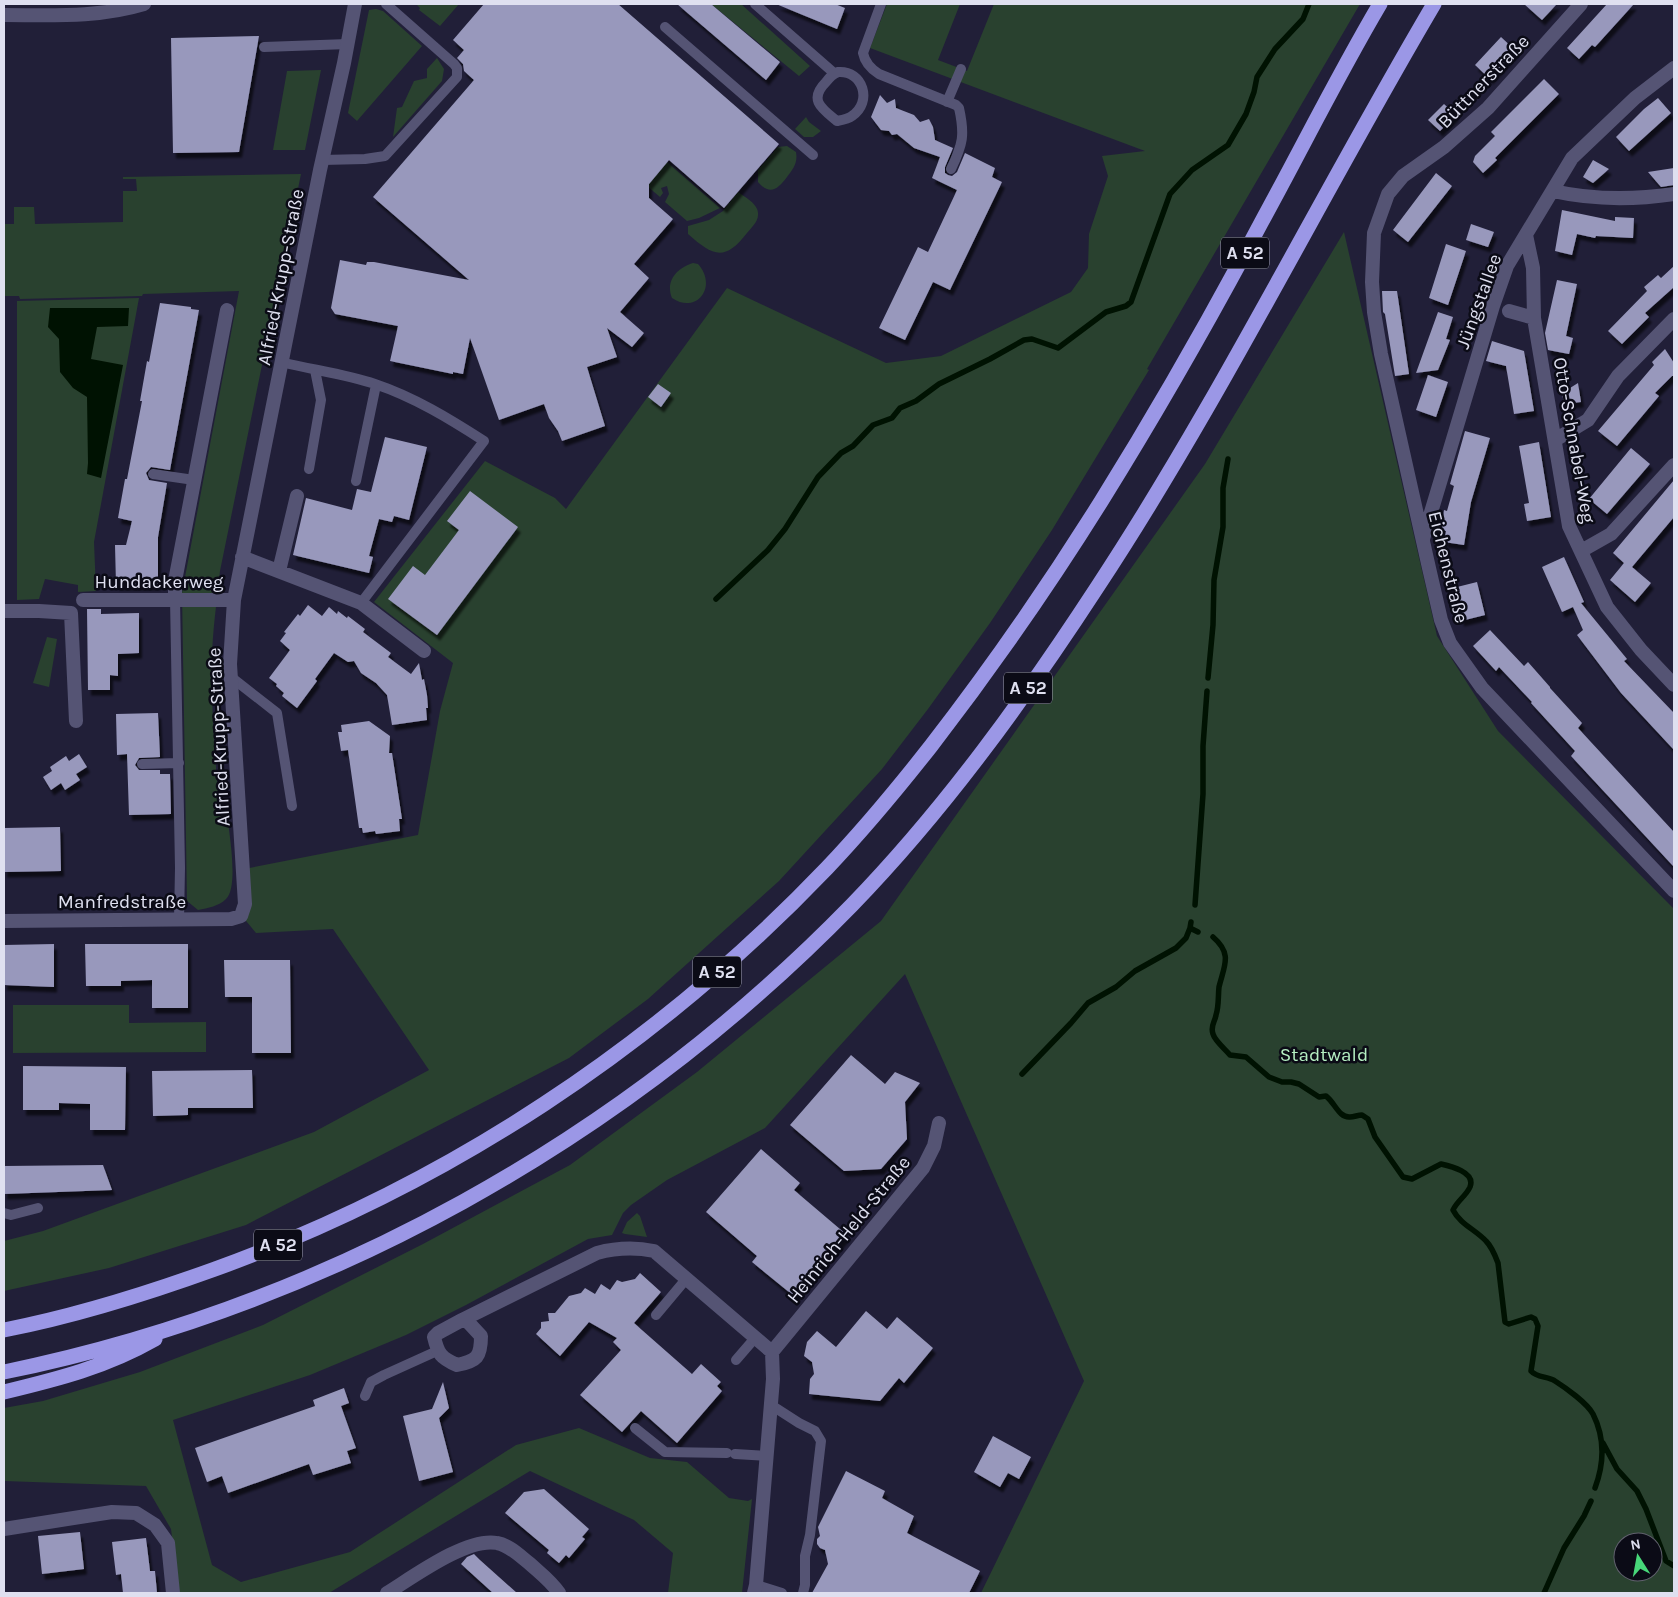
<svg xmlns="http://www.w3.org/2000/svg" width="1678" height="1597" font-family="Karla,sans-serif">
	<style>
		.green { fill: #29412f; fill-rule: evenodd }
		.water { fill: #001202 }
		.lines { fill: none; stroke-linecap: round; stroke-linejoin: round }
		.stream { stroke: #001202; stroke-width: 5.5 }
		.building { fill: #9898bc; filter: url(#shadow) }
		.service { stroke: #555474; stroke-width: 10 }
		.minor { stroke: #555474; stroke-width: 14 }
		.motorway { stroke: #9b97e6; stroke-width: 15 }
		.labels { text-anchor: middle; stroke-width: 5; stroke-linejoin: round; paint-order: stroke }
		.shield { fill: #0b0b16; stroke: #9fa0af; stroke-width: 1 }
		.shield-label { font-size: 18px; font-weight: bold; fill: #dfe0f0 }
		.street-label { font-size: 19px; fill: #dfe0f0; stroke: #0b0b16 }
		.park-label { font-size: 19px; fill: #b5eec2; stroke: #0b0b16 }
	</style>
	<defs>
		<filter id="shadow"><feDropShadow dx="3" dy="5.5" stdDeviation="1" flood-color="#0009"/></filter>
	</defs>
	<rect width="100%" height="100%" fill="#211f38"/>
	<!-- green -->
	<path class="green" d="M416,4h43l-19,22 -21,-16 1,-2z
		M711,4h30l69,62 -11,10z
		M887,4h73l-22,56 29,11 27,-67h366l-213,365 2,1 -97,160 -62,93 -62,86 -46,60 -103,112 -131,118 -79,59 -323,167 -137,43 -105,23v-50l39,-10 271,-99 115,-62 -96,-141 -77,4 -14,-17 2,-47 174,-34 22,-124 13,-48 -79,-61 111,-141 70,37 11,11 161,-221 159,75 55,-7 130,-64 17,-24 1,-34 19,-58 -6,-20 43,-5 -275,-103z
		M376,9l7,2 39,35 -65,75 -9,-8 21,-103z
		M437,58l7,11 -2,12 -49,56 4,-29 5,-1 12,-26 13,-3v-9z
		M321,70l-16,80h-32l14,-79z
		M806,117l3,5 12,9 -8,6h-9l-9,-8z
		M787,146l9,6c2,11 -3,17 -9,25 -9,12 -17,19 -29,5v-12l20,-23z
		M667,162l53,46 -21,10 -12,3 -22,-19 4,-8 -2,-8 -6,2 2,5 -3,4 -13,-11z
		M301,174l-81,397c-3,31 -8,61 -8,92 -1,47 3,94 7,141l2,6 6,4c2,18 12,73 -1,85 -7,7 -18,9 -28,11l-11,-9 -5,-308 57,-302 -96,3 -1,2 -122,3 -1,-3h-15v-72h10v-17h20l1,17 88,-2v-31h14l-1,-12h-13v-2z
		M738,192c7,5 20,12 20,21 1,8 -7,15 -11,20 -23,30 -35,22 -59,1v-8l21,-6 14,-9z
		M1344,232l93,404 61,95 176,178v684h-693l103,-212 -179,-407 -140,154 -98,52 -36,25 -8,8 -11,22 -24,4 -122,66 -60,30 -96,40 -137,45 39,145 29,17 109,-30 166,-107 63,-17 71,30 37,4 42,36 19,3 4,-2 -10,94h-74l5,-40 -39,-33 -104,-49 -201,122h-150l-8,-64 -25,-43 -142,-5v-73l39,-7 97,-29 123,-47 160,-81 147,-79 127,-93 184,-151 324,-457zM1623,1542h30v30h-30z
		M693,263l5,1c20,22 -1,51 -26,34 -7,-17 5,-30 21,-35z
		M139,298l-45,244 2,49 -18,1v-7l-33,-6 -6,20 -22,1v-299z
		M47,637l10,2 -8,48 -16,-4z
		M13,1005h116v18l77,-1v30l-193,1z
		M637,1213l3,3 7,21 -22,-3 -3,-1 5,-11z"/>
	<!-- water -->
	<path class="water" d="M50,308h79l-1,18 -31,1 -6,32 32,6 -22,113 -14,-4 1,-11 -1,-66 -14,-9 -13,-16 -1,-33 -11,-12z"/>
	<g class="lines">
		<!-- stream -->
		<path class="stream" d="M716,599l52,-49 17,-21 33,-52 23,-24 12,-7 20,-21 19,-7 8,-10 16,-7 23,-17 51,-25 34,-19 8,-1 26,9 48,-36 20,-6 5,-4 39,-108 22,-24 36,-25 18,-31 8,-22 3,-15 18,-28 28,-30 6,-15
			M1208,678l5,-53 1,-45 9,-53v-39l5,-29
			M1195,905l8,-111v-48l4,-55
			M1191,922l-1,6 8,4
			M1213,937c20,17 11,29 6,50 -1,9 0,19 -3,28 -1,7 -6,11 -3,19 2,7 12,15 17,21l16,2 23,20 13,5h9l8,2 20,13 7,-1c9,7 13,22 24,21 4,0 8,-2 12,-2l6,4 7,18 28,40 9,2 29,-15c9,2 35,8 29,23 -4,9 -13,14 -17,23 7,14 23,20 33,31 6,6 9,14 12,22l7,59 4,2 22,-7 4,2 3,7 -7,45c6,7 17,5 24,10 11,7 32,22 38,33 12,24 11,50 2,74
			M1022,1074l49,-51 17,-20 28,-16 19,-16 41,-23 10,-10 4,-10
			M1603,1443l14,26 20,22 9,18 20,52 8,5
			M1544,1593l20,-45 20,-32 7,-15"/>
	</g>
	<!-- building -->
	<path class="building" d="M484,4h134l161,140 -55,64 -55,-48 -20,24v14l24,21 -39,45 15,14 -29,34 24,21 -12,14 -25,-19 10,29 -30,10 18,59 -43,15 -4,-10 -9,-13 -5,-14 -45,16 -29,-82 -7,36 -10,-2v2l-63,-13 8,-35 -63,-12 -4,-6 9,-48 26,5 1,-3h7l95,18 -96,-83 101,-117 -10,-9 -1,-7 -6,-6 7,-8 -11,-10z
		M677,4h34l69,58 -14,18z
		M776,4h59l10,4 -8,21z
		M1524,4h33l-15,16z
		M1607,4h27l-39,43 -3,-2 -13,14 -12,-11z
		M259,36l-20,116 -66,1 -2,-115z
		M1501,37l15,14 -26,28 -15,-14z
		M1544,79l15,15 -64,64 2,2 -14,13 -10,-11 2,-6 20,-20 -4,-4z
		M880,95l7,8 8,-4 1,9 18,7 6,7 9,-3 4,8 2,13 18,8 -8,19v6l3,2 4,1 5,-4 8,-19 30,15 -3,9 10,5 -52,108 -17,-8 -28,58 -26,-12 39,-81 10,5 29,-62 -25,-12 8,-21 -26,-9 -17,-14 -5,1 -3,-4 -8,-1 -10,-13z
		M1658,98l13,15 -42,38 -13,-14 28,-28z
		M1444,104l12,11 -16,16 -12,-11z
		M1593,160l16,9 -16,14 -10,-6z
		M1674,168v17l-13,2 -13,-15z
		M1436,173l16,13 -44,56 -15,-12z
		M1562,210l53,11v-4l19,1 -1,20 -37,-2 -1,2 -18,-4 -5,21 -17,-4z
		M1471,224l23,8 -6,15 -22,-7z
		M1446,244l20,7 -18,54 -19,-7z
		M1674,266v21l-29,26 4,4 -27,27 -14,-13 39,-40 -3,-4 14,-12 3,3z
		M1557,280l20,4 -11,52 7,2 -4,16 -21,-4 -3,-17z
		M1382,291h15l12,83 -14,2 -10,-62 -2,-2z
		M160,303l31,4v2l8,1 -29,160 -19,-3 -5,6 3,7 18,3 -9,54v48h-42l-1,-40h11l6,-24 -14,-3 7,-39h2l15,-78h-2l7,-40 2,1z
		M1438,312l15,5 -7,22 4,1 -12,30 -22,3z
		M1492,341l32,10 10,60 -20,3 -8,-48 -20,-5z
		M1665,349l9,14v13h-2l-17,17 4,3 -42,50 -19,-15 56,-66 -2,-3z
		M1428,375l20,7 -12,35 -20,-7z
		M1578,383l3,19 -17,2 -2,-11z
		M658,384l13,9 -10,14 -13,-10z
		M1465,431l25,7 -19,64 -7,43 -20,-3 2,-11 -5,-1 3,-20 3,1 7,-25 -4,-2z
		M385,437l42,10 -18,73 -15,-4 -2,6 -13,-3 -10,37 4,1 -4,16 -76,-18 13,-57 46,12 5,-21 14,3z
		M1539,442l12,75 -24,4 -3,-17 5,-1 -10,-57z
		M1631,448l19,16 -43,50 -18,-15z
		M1674,480v37l-42,50 19,16 -16,19 -25,-22 14,-17 -11,-10z
		M470,491l48,36 -81,108 -49,-36 25,-33 12,9 34,-45 -12,-9z
		M1564,557l20,45 -3,1 46,56 -3,2 50,52v37l-53,-57 -44,-58 6,-5 -10,-23 -11,5 -20,-45z
		M1477,582l8,33 -24,6 -8,-33z
		M308,605l14,11 7,-9 8,7 1,-3 9,7 1,-2 17,13 -2,3 28,21 -3,4 23,17 8,-11 3,17 2,-1 3,16 1,13h-2l1,12 -35,5 -5,-30 -11,-12 -15,-10 -7,-12 -6,1 -14,-9 -19,26 2,2 -20,27 -15,-12 2,-3 -8,-7 1,-2 -8,-6 21,-28 -10,-9 6,-8 -2,-1 14,-18 2,2z
		M87,609h14v5l38,-1v40l-21,1v22l-8,-1v15h-22z
		M1490,630l34,36 4,-4 22,25v1l32,35 -4,5 96,104v35l-103,-111 4,-5 -44,-48 1,-1 -33,-35 -3,4 -23,-25z
		M158,713l2,44 -21,1 -4,7 4,5h21v4h10l1,40 -42,1 -2,-61 -10,1 -1,-41z
		M369,721l21,15 -1,17h3l10,66h-3l1,12 -24,3 -1,-3 -12,2 -1,-5h-3l-11,-78 -7,1 -3,-19h4l-1,-7z
		M79,754l8,13 -11,7 4,6 -15,10 -4,-7 -10,7 -8,-13 9,-6 -2,-4 16,-11 3,5z
		M60,827l1,44 -57,1v-44z
		M54,944v43l-50,-2v-40z
		M85,944h103v64h-36v-28l-31,1v5h-35z
		M224,960h66l1,93h-39v-56h-27z
		M851,1055l34,29 10,-12 25,11 -15,19 2,37 -26,30 -37,2 -54,-46z
		M23,1066l103,1 -1,63h-35v-26l-31,-1v7h-36z
		M252,1070l1,38h-65v7l-35,1 -1,-45z
		M761,1149l39,34 -6,7 53,45 -52,62 -43,-35 5,-6 -51,-44z
		M103,1165l9,25 -108,4v-28z
		M640,1273l21,19 -27,31 58,51 9,-10 20,18 -4,4 5,5 -45,52 -36,-32 -19,21 -42,-37 41,-45 -8,-8 4,-4 -28,-16 -29,34 -24,-22 5,-6v-6l8,-1 -1,-8h7l14,-17 12,-3 4,-5 10,6 6,-10 9,6 7,-10 5,2 13,-3z
		M866,1311l21,18 10,-12 36,31 -29,35 -5,-5 -19,23 -71,-7 1,-15 4,-5 -2,-12 -8,-6 3,-14 10,-11 19,16z
		M443,1382l6,26 -10,10 14,54 -34,9 -16,-65 29,-7z
		M344,1388l5,15 -8,3 15,42 -9,3 4,12 -38,12 -4,-11 -81,29 -6,-17 -15,6 -12,-34 120,-42 -2,-6z
		M993,1436l38,21 -12,22 -11,-6 -8,14 -26,-15z
		M846,1471l39,20 -3,7 32,18 -7,17 73,38 -11,22h-157l16,-29 -3,-14 -5,-2 -3,-4v-5l3,-3 -2,-9z
		M544,1489l45,40 -7,8 3,2 -16,19 -3,-3 -7,8 -12,-10 2,-3 -44,-37 19,-21z
		M80,1532l4,37 -42,5 -4,-38z
		M146,1538l4,33h5l2,22h-34l-2,-19 -5,1 -4,-33z
		M474,1554l6,6 37,33h-24l-32,-29 6,-7z"/>
	<g class="lines">
		<!-- service -->
		<path class="service" d="M755,4l79,69
			M881,4l-18,49c2,10 8,16 16,21l77,31 3,3c6,27 4,36 -8,61
			M665,27l148,128
			M264,47l84,-3
			M838,72c25,-2 35,30 14,44 -4,3 -10,4 -15,5 -15,-12 -29,-21 -11,-39 3,-4 7,-8 12,-10z
			M947,102l14,-33
			M322,160l43,-1 20,-3 72,-79v-9l-3,-4 -68,-60
			M281,362c32,8 64,12 94,22 39,13 75,35 109,57l-123,162
			M309,469l12,-69 -6,-30
			M153,474l41,6
			M356,481l20,-96
			M175,599l5,269 -1,52
			M231,677l46,36 15,93
			M142,764l37,-1
			M4,1213l7,2 27,-7
			M656,1315l31,-37
			M736,1360l19,-22
			M365,1396l6,-14 13,-7 53,-24
			M771,1405l28,18 16,8 6,10 -11,94 -5,21v29l-2,8
			M635,1428l30,24 62,1
			M735,1454l32,2
			M756,1585l26,8"/>
		<!-- minor -->
		<path class="minor" d="M1581,4l-93,104 -44,39 -41,29 -15,18 -14,39 -2,49 2,30 7,42 48,214 12,52 9,23 32,45 192,203
			M4,15c47,0 94,3 140,-11
			M1553,191c40,9 80,9 121,3
			M1526,235l7,33 1,50 35,208 38,81 34,43 33,35
			M1509,311l25,7
			M1555,440l33,-20 30,-44 56,-57
			M1423,539l70,-233 14,-40 65,-108 63,-60 39,-30
			M1581,551l30,-17 63,-69
			M242,557l119,46 63,48
			M279,571l18,-75
			M175,599v-18l52,-271
			M83,600h151
			M4,611h35l32,2 5,108
			M4,921l227,-2 10,-3 4,-12 -15,-240 4,-64 86,-430 24,-107 11,-59
			M462,1320l6,2 13,14c0,21 -4,25 -24,29 -16,-7 -19,-11 -23,-28l4,-4 24,-13 135,-67c19,-5 37,-6 57,-2l118,101
			M4,1529l108,-17 24,1 19,12 13,18 5,50
			M387,1593c26,-16 80,-56 110,-50 12,2 23,13 32,20 11,10 22,18 30,30
			M754,1593l2,-8 17,-206 -1,-27 151,-184 11,-22 5,-23"/>
		<!-- motorway -->
		<path class="motorway" d="M4,1330c72,-14 142,-36 211,-61 232,-84 441,-222 612,-401 37,-39 71,-80 104,-122 61,-79 118,-161 171,-246 56,-90 109,-183 159,-277 40,-73 77,-148 119,-219
			M4,1372c322,-66 619,-232 848,-467 93,-96 173,-207 246,-319 123,-187 222,-389 336,-582
			M4,1392c54,-13 102,-25 151,-53"/>
	</g>
	<g class="labels">
		<!-- shield labels -->
		<g class="shield">
			<rect x="1221" y="237.5" width="48" height="31" rx="4"/>
			<rect x="1004" y="672.5" width="48" height="31" rx="4"/>
			<rect x="693" y="956.5" width="48" height="31" rx="4"/>
			<rect x="254" y="1229.5" width="48" height="31" rx="4"/>
		</g>
		<g class="shield-label">
			<text x="1245" y="259">A 52</text>
			<text x="1028" y="694">A 52</text>
			<text x="717" y="978">A 52</text>
			<text x="278" y="1251">A 52</text>
		</g>
		<!-- street labels -->
		<g class="street-label">
			<text transform="translate(1483 81) rotate(-46)" y="7">Büttnerstraße</text>
			<text transform="translate(280 277) rotate(-79)" y="7">Alfried-Krupp-Straße</text>
			<text transform="translate(1478 301) rotate(-70)" y="7">Jüngstallee</text>
			<text transform="translate(1575 440) rotate(80)" y="7">Otto-Schnabel-Weg</text>
			<text transform="translate(1449 567) rotate(76)" y="7">Eichenstraße</text>
			<text x="159" y="588">Hundackerweg</text>
			<text transform="translate(218 737) rotate(-93)" y="7">Alfried-Krupp-Straße</text>
			<text x="122" y="908">Manfredstraße</text>
			<text transform="translate(848 1229) rotate(-51)" y="7">Heinrich-Held-Straße</text>
		</g>
		<!-- park labels -->
		<g class="park-label">
			<text x="1324" y="1061">Stadtwald</text>
		</g>
	</g>
	<!-- border -->
	<rect width="1678" height="1597" fill="none" stroke="#dfe0f0" stroke-width="10"/>
	<!-- north arrow -->
	<g transform="translate(1638 1557) rotate(349)"><circle r="24" fill="#0b0b16" stroke="#60606d"/>
	<path d="M0-4L9 19L0 12L-9 19Z" fill="#47d779"/>
	<text y="-8" font-size="14" font-weight="bold" text-anchor="middle" fill="#dfe0f0">N</text>
	</g>
</svg>
